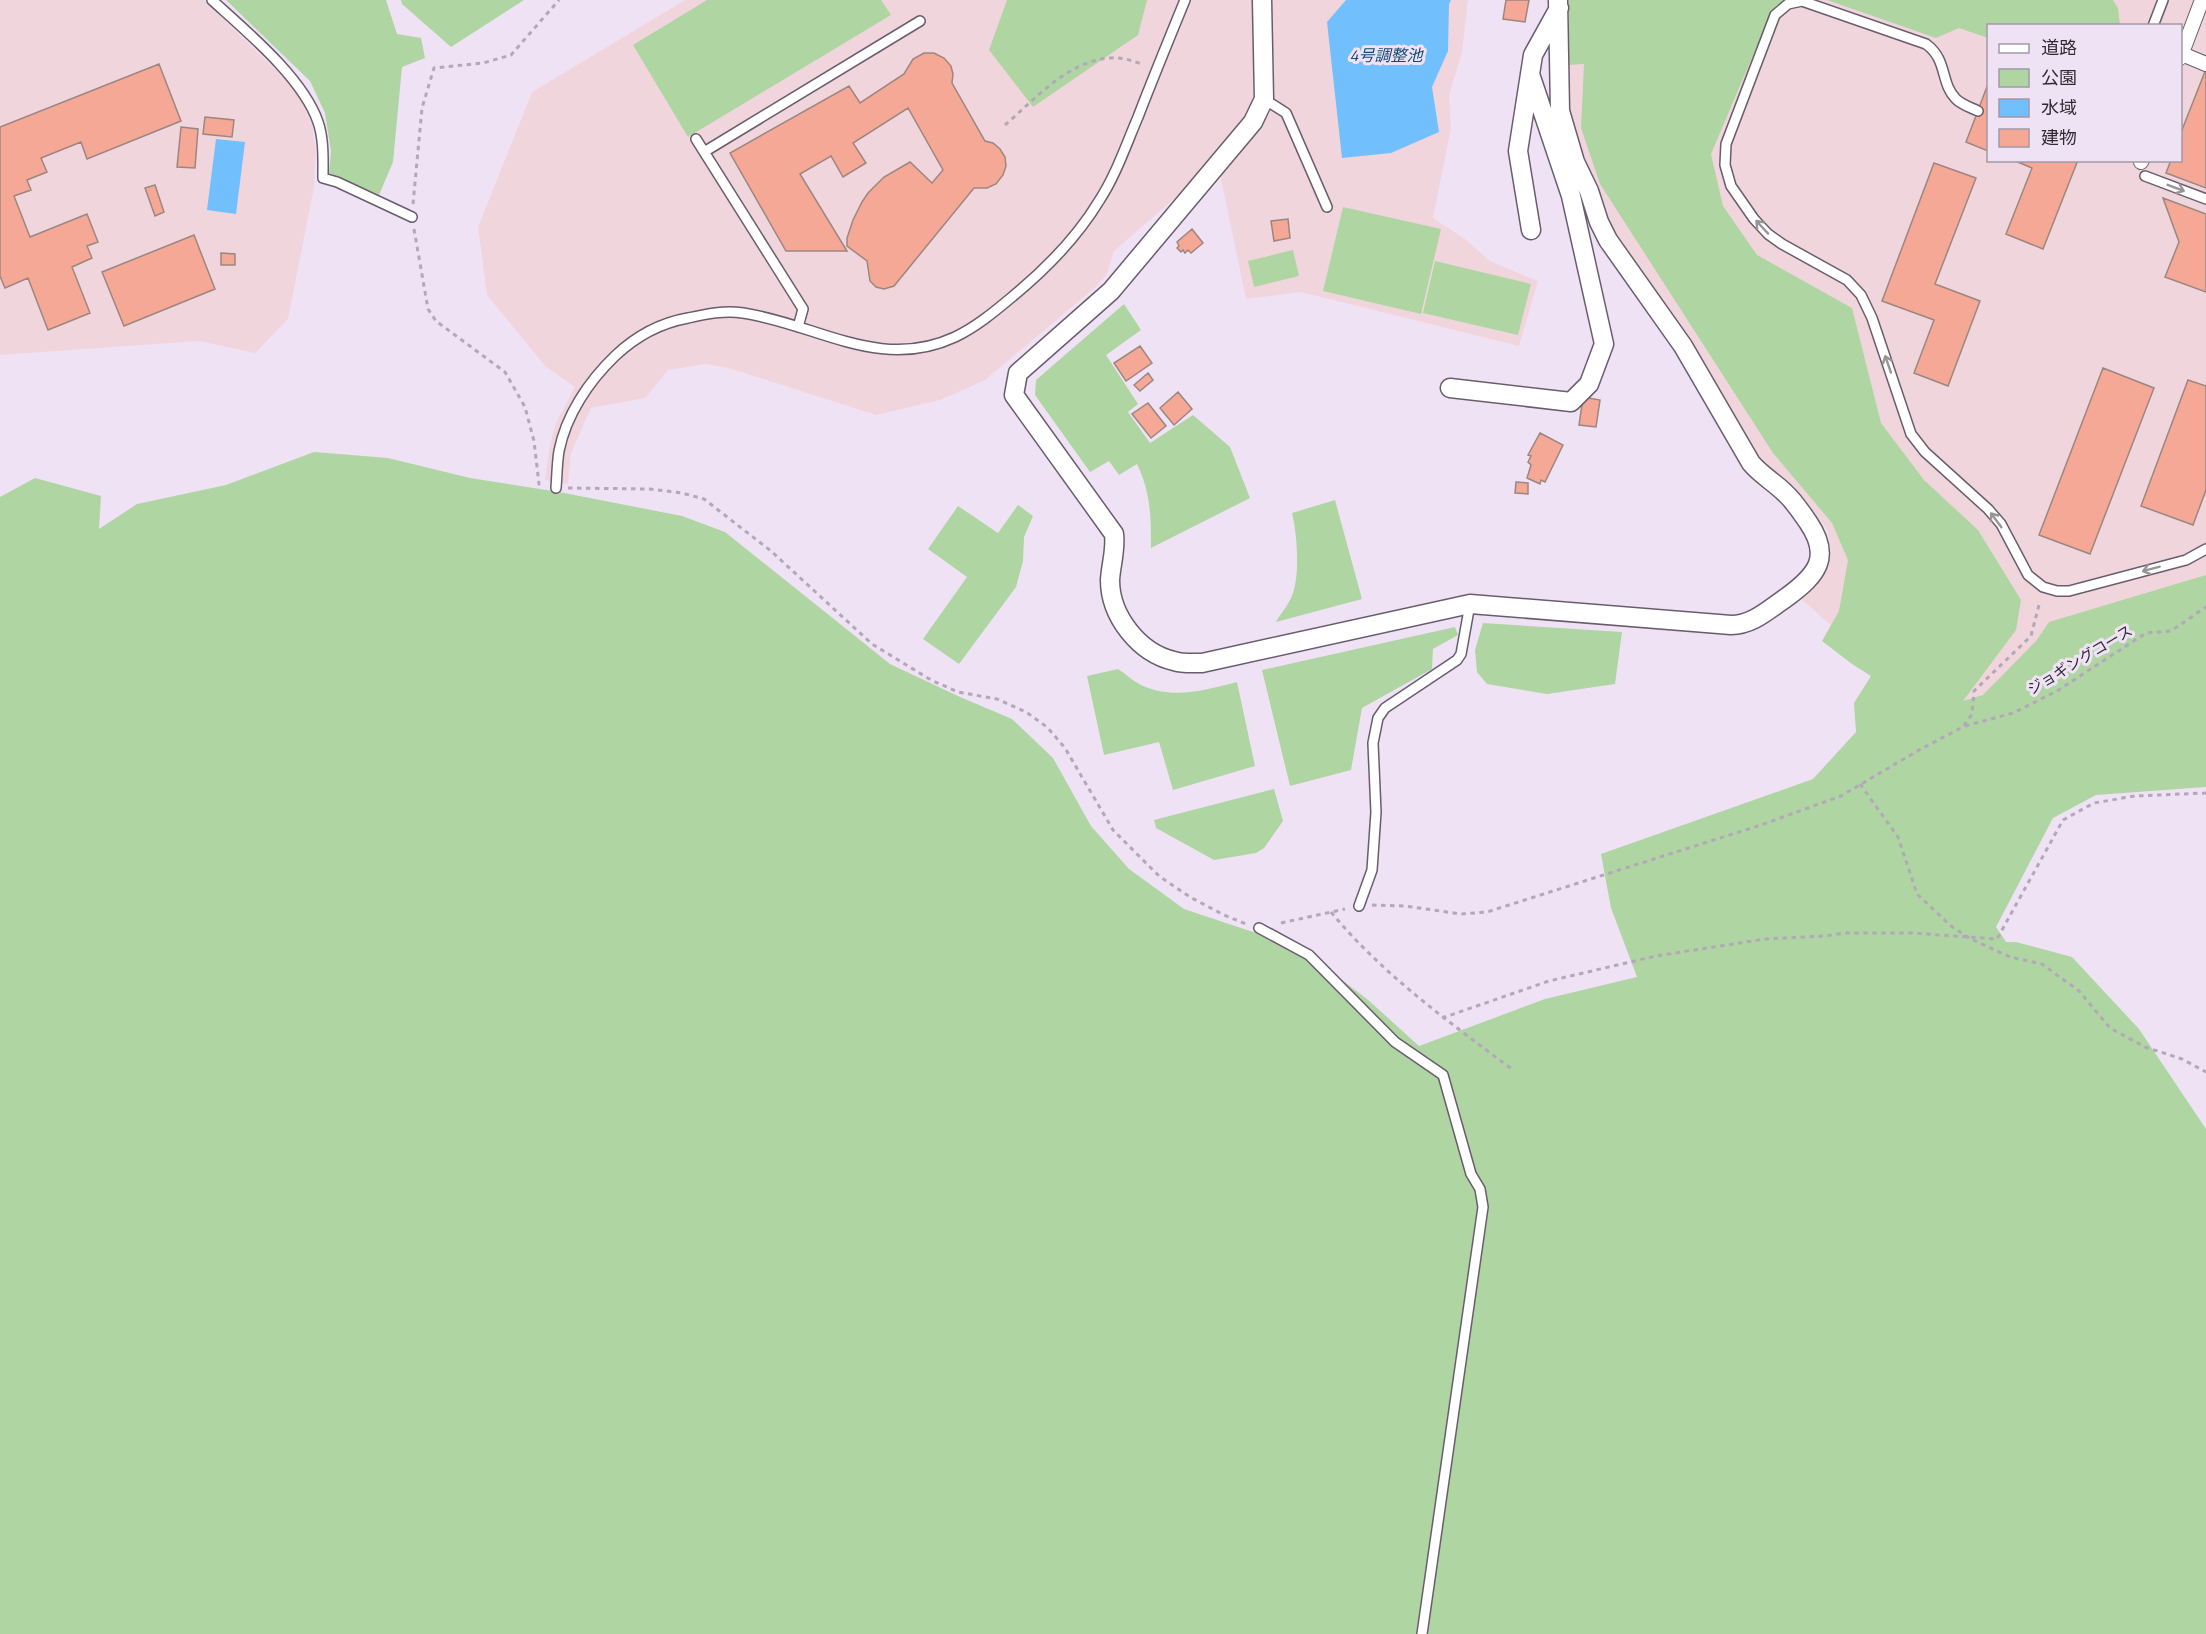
<svg xmlns="http://www.w3.org/2000/svg" width="2206" height="1634" font-family="'Titillium Web','Noto Sans JP',sans-serif">
	<style>
		.education { fill: #f0d6dc; fill-rule: evenodd }
		.green { fill: #afd5a3 }
		.water { fill: #72bffe }
		.building { fill: #f4a895; stroke: #9c8680; stroke-width: 1.5 }
		.lines { fill: none; stroke-linecap: round; stroke-linejoin: round }
		.service-casing { stroke: #695d6d; stroke-width: 12 }
		.pedestrian-casing { stroke: #695d6d; stroke-width: 16 }
		.minor-casing { stroke: #695d6d; stroke-width: 21 }
		.path { stroke: #b3a8b7; stroke-width: 3; stroke-dasharray: 4.5 4.5; stroke-linecap: butt }
		.service { stroke: #fff; stroke-width: 9 }
		.pedestrian { stroke: #fff; stroke-width: 14 }
		.minor { stroke: #fff; stroke-width: 18 }
		.oneway { stroke: #989598 }
		.labels { text-anchor: middle; stroke-width: 6; stroke-linejoin: round; paint-order: stroke }
		.street-label { font-size: 15px; fill: #302b32; stroke: #f0e2f5 }
		.water-label { font-size: 16px; font-style: italic; fill: #104a72; stroke: #f0e2f5 }
	</style>
	<rect width="100%" height="100%" fill="#f0e2f5"/>
	<!-- education -->
	<path class="education" d="M0,0h204l92,90 16,34 4,30 -2,33 -26,132 -33,34 -56,-12 -199,14z
		M685,0h569l-1,95 -7,21 -11,16 -53,60 -68,59 -7,23 -9,11 -113,95 -45,20 -64,15 -147,-47 -23,-4 -38,6 -23,28 -54,10 -20,45 -3,31 -23,-4 5,-35 6,-22 19,-36 -30,-21 -58,-71 -9,-68 54,-135z
		M1271,0h197l-6,52 -13,43 2,33 -18,90 32,21 25,22 48,20 -19,65 -218,-54 -55,7 -26,-125 50,-60 4,-39z
		M1564,0h642v639l-227,115 -178,-155 13,-12 13,-17 4,-15 -3,-24 -34,-45 -22,-15 -18,-19 -140,-216 -15,-47 -18,-31 -11,-46zM1988,26h192v134h-192z"/>
	<!-- green -->
	<path class="green" d="M226,0h160l11,34 24,4 4,20 -23,9 -9,95 -14,33 -50,-22 2,-22 -6,-38 -15,-32z
		M401,0h123l-73,47 -49,-43z
		M707,0h174l10,15 -203,122 -55,-92z
		M1007,0h140l-9,35 -105,72 -44,-57z
		M1569,0h215l-13,13 -60,141 12,52 34,49 95,53 29,115 43,57 54,50 43,70 -5,30 -53,71 20,-6 53,-54 13,-19 157,-47v212l-110,8 -43,23 -57,109 10,15h10l56,15 67,72 67,100v505h-2206v-1137l35,-19 66,18 -2,33 38,-25 89,-19 88,-33 74,6 82,20 89,14 123,24 43,16 165,132 70,33 52,22 41,39 38,68 38,43 55,40 81,27 44,19 58,44 52,47 126,-47 92,-22 -26,-69 -10,-54 212,-75 43,-47 -2,-29 17,-27 -19,-12 -30,-23 17,-30 9,-51 -16,-37 -59,-70 -173,-269 -19,-56 3,-64 -15,1z
		M1827,0h286l5,8 2,17 -132,1v12l-29,-10 -23,10z
		M1343,207l98,22 -20,85 -98,-23z
		M1293,250l6,26 -45,11 -6,-26z
		M1435,261l96,23 -13,51 -95,-22z
		M1124,304l17,26 -35,25 32,49 -10,8 22,31 43,-28 37,32 20,51 -99,50c0,-31 0,-55 -14,-84l-18,11 -10,-14 -19,11 -55,-77 1,-15z
		M1335,500l27,99 -86,23c5,-9 14,-19 17,-29 7,-20 4,-60 -1,-80z
		M1018,505l15,11 -9,21 -1,24 -7,26 -57,77 -36,-25 44,-62 -39,-28 30,-43 40,27z
		M1483,623l139,9 -7,52 -68,10 -60,-10 -10,-12 -2,-22z
		M1455,627l3,8 -25,14 -1,20 -70,39 -11,62 -61,16 -28,-116z
		M1118,669c8,5 15,12 23,16 32,15 64,5 96,-3l18,84 -82,24 -14,-48 -55,13 -17,-79z
		M1274,789l9,32 -19,27 -8,5 -42,7 -58,-32 -2,-8z"/>
	<!-- water -->
	<path class="water" d="M1346,0h105l-2,4 -1,47 -16,36 7,45 -48,21 -49,5 -15,-136z
		M216,139l29,3 -9,72 -29,-4z"/>
	<!-- building -->
	<path class="building" d="M1506,0h23l-4,22 -22,-3z
		M924,53h10l10,5 7,8 2,8 -1,9 33,58 8,2 7,6 5,8 1,9 -3,9 -7,9 -9,4h-13l-80,98 -10,3 -8,-2 -6,-6 -3,-20 -20,-15v-8l6,-18 9,-18 6,-9 16,-16 26,-15 22,21 11,-13 -35,-62 -55,35 13,20 -23,14 -12,-21 -31,18 47,77h-61l-56,-98 119,-67 11,17 44,-29 9,-15z
		M159,64l22,57 -94,38 -6,-17 -40,16 6,14 -20,8 4,10 -17,6 16,41 57,-23 11,28 -11,4 5,12 -20,9 18,46 -42,17 -20,-52 -23,10 -5,-12v-149z
		M2206,69v119l-40,-15 5,-13h9v-25z
		M1988,84v67l-22,-9z
		M205,117l29,3 -2,17 -29,-3z
		M181,127l17,2 -3,39 -18,-1z
		M2013,160h65l-35,89 -37,-15 26,-66z
		M1934,163l42,15 -41,106 45,17 -32,85 -34,-13 20,-53 -52,-19z
		M155,185l9,27 -9,4 -10,-28z
		M2163,198l43,16v78l-41,-15 14,-35z
		M1288,219l2,19 -16,3 -3,-20z
		M1192,229l11,14 -12,10 -3,-3 -3,3 -2,-3 -2,2 -4,-4 2,-2 -2,-4z
		M194,235l21,54 -91,37 -22,-54z
		M221,253l14,1v11h-14z
		M1140,346l12,17 -26,18 -12,-18z
		M2103,368l51,20 -64,166 -51,-19z
		M1148,373l5,7 -13,11 -6,-6z
		M2188,380l18,6v104l-13,35 -52,-19z
		M1178,392l14,17 -18,16 -14,-17z
		M1583,397l17,3 -4,27 -17,-2z
		M1148,403l18,23 -15,12 -19,-24z
		M1540,433l23,12 -18,37 -4,-2 -1,4 -13,-6 4,-13 -3,-3 3,-6 -3,-1z
		M1516,482l12,1v11l-13,-1z"/>
	<g class="lines">
		<!-- service casing -->
		<g class="service-casing">
			<path id="service" d="M212,0c34,31 91,78 106,122 6,17 5,38 5,56l14,4 75,35
				M2153,26l10,-26
				M1264,99l22,14 41,94
				M1978,111c-8,-4 -16,-6 -22,-12 -16,-16 -8,-39 -30,-55l-124,-43 -14,3 -13,11 -49,129 -1,21 6,21 23,33 14,15 14,10 65,36 14,15 11,23 39,116 14,18 63,57 13,15 27,51 15,12 14,4h12l117,-31 20,-11
				M696,139l107,170 -5,18
				M704,152l216,-131
				M2145,176l61,23
				M556,488c1,-12 1,-25 3,-37 7,-36 30,-70 56,-95 21,-20 45,-33 73,-38 18,-4 37,-8 55,-5 74,11 137,59 212,24 21,-10 39,-25 57,-40 34,-28 64,-58 87,-96 17,-26 27,-56 39,-84 15,-39 31,-78 47,-117
				M1359,906l13,-36 4,-58 -3,-69 5,-25 7,-10 72,-48 4,-6 9,-50
				M1259,928l50,27 86,87 48,33 28,99 9,15 3,18 -61,427"/>
		</g>
		<!-- pedestrian casing -->
		<g class="pedestrian-casing">
			<path id="pedestrian" d="M2182,54l24,10
				M2180,58l22,-58
				M2141,162l1,-2"/>
		</g>
		<!-- minor casing -->
		<g class="minor-casing">
			<path id="minor" d="M1262,0l2,99 -11,23 -142,169 -93,82 -4,22 100,139c2,16 -3,30 -4,46 0,36 29,73 64,81 9,3 19,2 28,2l268,-59 261,21c22,0 38,-16 56,-28 30,-22 45,-40 21,-75 -7,-10 -14,-21 -23,-29 -11,-11 -24,-18 -34,-30l-68,-117 -75,-106 -9,-18 -10,-31 -14,-29 -15,-51 -2,-111
				M1531,230l-13,-79 15,-96 26,-47
				M1450,388l121,14 18,-18 15,-40 -33,-148 -41,-122"/>
		</g>
		<!-- path -->
		<path class="path" d="M1005,125c30,-26 64,-65 106,-67 12,-1 22,3 33,7
			M413,204l9,-96 12,-40 49,-5 28,-8 48,-55
			M414,229l14,80 8,12 69,51 20,35 9,34 5,43 5,1
			M568,488l82,1 32,4 22,6 67,52 101,93 59,36 27,12 39,7 29,13 21,15 18,21 48,82 46,46 31,21 34,18 22,9
			M1965,726l48,-13 44,-22 89,-58 25,-2 35,-24
			M1860,784l38,53 19,57 34,32 18,12 41,19 32,7 37,27 31,37 35,19 37,12 24,13
			M1372,905l33,1 56,8 26,-2 274,-87 80,-29 78,-46 44,-23 9,-13 2,-23 57,-55 9,-35
			M1331,912c51,62 118,110 182,158
			M1281,923l64,-14
			M1442,1018l107,-37 107,-25 109,-17 60,-3 19,-3h68l85,6 66,-119 31,-17 41,-7 71,-3"/>
		<!-- service -->
		<use href="#service" class="service"/>
		<!-- pedestrian -->
		<use href="#pedestrian" class="pedestrian"/>
		<!-- minor -->
		<use href="#minor" class="minor"/>
	</g>
	<!-- one-way arrows -->
	<defs><path id="oneway-shaft" d="M-6 0H5M1.5-3L5.5 0L1.5 3" fill="none" stroke-width="1.6" stroke-linecap="round" stroke-linejoin="round" transform="scale(1.5)"/></defs>
	<g class="oneway">
		<use href="#oneway-shaft" transform="translate(2176 188) rotate(21)"/>
		<use href="#oneway-shaft" transform="translate(1762 227) rotate(-133)"/>
		<use href="#oneway-shaft" transform="translate(1888 364) rotate(-109)"/>
		<use href="#oneway-shaft" transform="translate(1996 520) rotate(-127)"/>
		<use href="#oneway-shaft" transform="translate(2151 569) rotate(165)"/>
	</g>
	<g class="labels">
		<!-- street labels -->
		<g class="street-label">
			<text transform="translate(2080 660) rotate(-31)" y="5">ジョギングコース</text>
		</g>
		<!-- water labels -->
		<g class="water-label">
			<text x="1386" y="61">4号調整池</text>
		</g>
	</g>
	<!-- legend -->
	<rect x="1987" y="24" width="195" height="138" fill="#f0e2f5" stroke="#a399a7" stroke-width="1.5"/>
	<rect x="1999" y="44" width="30" height="9" fill="#ffffff" stroke="#a399a7" stroke-width="1.5"/>
	<text x="2041" y="54" font-size="18" fill="#302b32">道路</text>
	<rect x="1999" y="69" width="30" height="18" fill="#afd5a3" stroke="#a399a7" stroke-width="1.5"/>
	<text x="2041" y="84" font-size="18" fill="#302b32">公園</text>
	<rect x="1999" y="99" width="30" height="18" fill="#72bffe" stroke="#a399a7" stroke-width="1.5"/>
	<text x="2041" y="114" font-size="18" fill="#302b32">水域</text>
	<rect x="1999" y="129" width="30" height="18" fill="#f4a895" stroke="#a399a7" stroke-width="1.5"/>
	<text x="2041" y="144" font-size="18" fill="#302b32">建物</text>
</svg>
